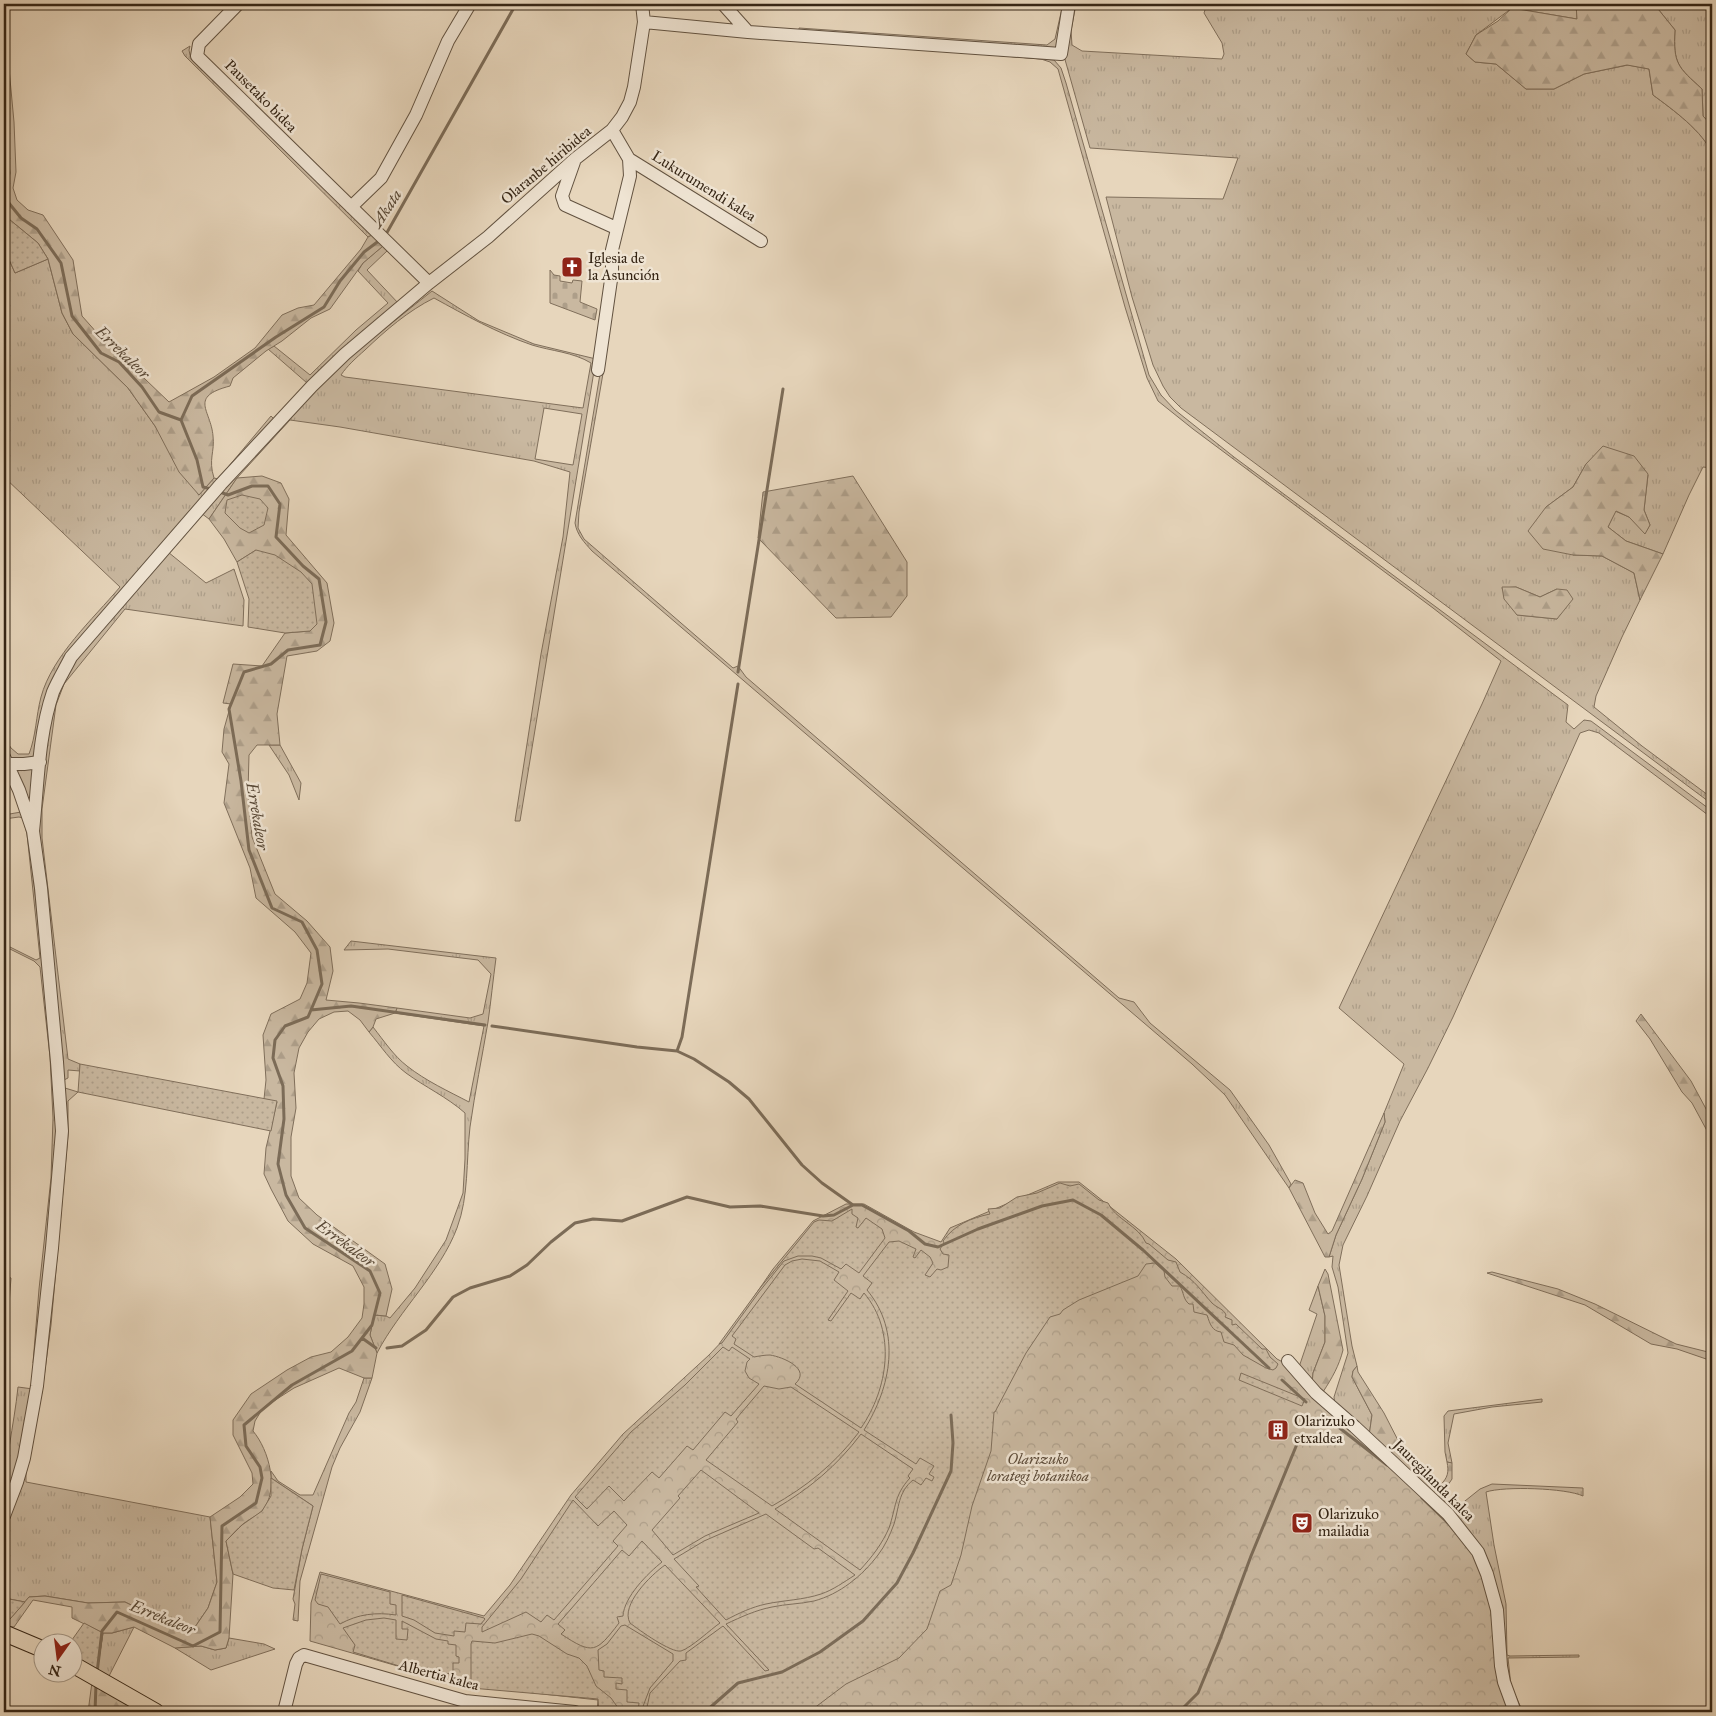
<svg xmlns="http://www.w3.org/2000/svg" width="1716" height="1716" font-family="'IM FELL Great Primer',serif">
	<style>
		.grass { fill: url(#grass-tufts); stroke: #806f5b; fill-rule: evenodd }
		.forest { fill: url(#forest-firs); stroke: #806f5b }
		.cemetery { fill: url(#cemetery-stones); stroke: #806f5b }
		.park { fill: url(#park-crowns); stroke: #806f5b }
		.garden { fill: url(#garden-dots); stroke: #806f5b }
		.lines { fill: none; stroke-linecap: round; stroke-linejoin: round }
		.stream { stroke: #7c6c58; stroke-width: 3 }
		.minor-casing { stroke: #625240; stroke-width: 14 }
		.major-casing { stroke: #362616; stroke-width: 18 }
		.minor { stroke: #efe4d3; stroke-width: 12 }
		.major { stroke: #e7d6bc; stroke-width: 16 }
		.labels { text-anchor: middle; stroke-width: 5; stroke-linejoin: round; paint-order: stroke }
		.street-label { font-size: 15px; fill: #362616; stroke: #efe4d3 }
		.poi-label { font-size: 15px; fill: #362616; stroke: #efe4d3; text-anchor: start }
		.park-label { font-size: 15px; font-style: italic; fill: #5b4a38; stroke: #efe4d3 }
		.water-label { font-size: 16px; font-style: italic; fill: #594937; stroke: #efe4d3 }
	</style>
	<defs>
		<pattern id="grass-tufts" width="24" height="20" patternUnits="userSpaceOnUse" patternTransform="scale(1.25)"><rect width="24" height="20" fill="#c9b8a0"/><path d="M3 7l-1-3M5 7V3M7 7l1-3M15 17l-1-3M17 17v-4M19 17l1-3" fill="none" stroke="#ad9e89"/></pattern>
		<pattern id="forest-firs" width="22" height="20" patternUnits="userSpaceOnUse" patternTransform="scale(1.25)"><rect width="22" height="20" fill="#c9b8a0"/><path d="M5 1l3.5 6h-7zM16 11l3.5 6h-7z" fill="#ad9e89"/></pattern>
		<pattern id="cemetery-stones" width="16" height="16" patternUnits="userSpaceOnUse" patternTransform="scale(1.25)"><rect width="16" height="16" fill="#c9b8a0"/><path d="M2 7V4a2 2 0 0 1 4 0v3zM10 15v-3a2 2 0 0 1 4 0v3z" fill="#ad9e89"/></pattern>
		<pattern id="park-crowns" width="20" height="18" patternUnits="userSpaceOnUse" patternTransform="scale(1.25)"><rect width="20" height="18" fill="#c9b8a0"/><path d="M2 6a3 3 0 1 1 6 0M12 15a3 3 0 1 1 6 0" fill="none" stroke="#ad9e89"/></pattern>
		<pattern id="garden-dots" width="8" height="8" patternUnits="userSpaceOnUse" patternTransform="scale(1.25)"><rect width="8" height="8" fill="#c9b8a0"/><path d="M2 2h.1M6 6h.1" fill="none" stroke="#ad9e89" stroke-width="1.8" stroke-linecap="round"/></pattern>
	</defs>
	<rect width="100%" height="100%" fill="#e7d6bc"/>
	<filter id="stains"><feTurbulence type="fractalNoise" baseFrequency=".004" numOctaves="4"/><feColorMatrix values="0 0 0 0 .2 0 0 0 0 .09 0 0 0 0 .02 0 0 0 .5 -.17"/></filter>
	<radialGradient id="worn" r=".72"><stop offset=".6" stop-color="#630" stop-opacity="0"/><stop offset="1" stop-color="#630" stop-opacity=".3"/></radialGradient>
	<!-- grass -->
	<path class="grass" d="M1063,4l-5,42 -4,3 -255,-17v-4l248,17 8,-6z
		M1073,4h3l-5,27 1,14 10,6 140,8 2,-5 -2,-11 -18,-30 3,-9h369l1,15 -65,-11 -36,27 -10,19 9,8 21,2 30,25h28l30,-15 44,-9 21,4 4,26c19,14 51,37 59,59v314l-9,-1 -14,28 -26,59 -37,-13 -18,-14 7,-16 14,6 16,16 5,-8 -6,-15 4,-35 -62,-11 -13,23 -27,20 27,48 29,1 32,17 6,27 -18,37 -26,59 -2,11 48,39 70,52v6l-531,-396 -11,-11 -7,-11 -10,-21 -21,-68 -26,-100 117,2 15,-41 -148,-10 -26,-92zM1516,587l24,10 17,-8v30l-40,-4 -15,-27z
		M1654,4h58v122l-9,-10 -1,-27c-24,-22 -29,-25 -27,-59z
		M871,45l183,15 7,8 5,15 83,292 12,20 14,15 59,47 334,248 -2,17 8,7 10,-9 7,1 121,90v7l-113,-85 -10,-3 -9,3 -127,284 -25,51 -28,53 -33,75 -24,49 -4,20 13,81 5,20 -4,5 -1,6 20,38 -3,21 -34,-31 -1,-8 14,-44 -10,-66 -6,-20 1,-11 -4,1 7,-22 26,-56 23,-57 -1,-9 20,-49 -65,-56 143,-304 19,-43 -68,-53 -240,-179 -35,-28 -11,-23 -22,-71 -67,-238 -8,-7 -9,-3z
		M190,46l-1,4 1,5 152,149 30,31 -4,2 -183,-181 -3,-5z
		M383,246l4,5 -20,19 32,34 -92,79 -39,-34 6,-3 36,29 46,-45 32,-27 -30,-32 5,-8z
		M4,248l11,25 33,-14 14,54 11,21 55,54 27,38 44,69 15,-17 4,1 53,-63 3,3 -201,230 -36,107 -8,4 -19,-1 -6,-12v-10l7,11 7,6h11c7,-18 7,-38 12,-57 11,-41 52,-78 79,-110l-116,-110z
		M432,291l47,30 55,23 62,15 -76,462h-5l26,-167 22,-117 7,-65 -36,-11 -194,-34 -50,-7 -53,58 -28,41 -8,-6 129,-141zM434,298c31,17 63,35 98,47 19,6 41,7 59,18l-8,45 -238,-31 -4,-2c6,-9 15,-17 24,-25 21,-20 43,-39 69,-52zM544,408l38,6 -9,51 -38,-6z
		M602,362h3l-26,150 -1,16 6,11 149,129 5,-2 8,11 373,321 15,4 16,21 80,67 39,55 22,39 -2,4 -64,-93 -33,-31 -600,-513c-8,-9 -15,-16 -17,-28z
		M168,552l38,31 28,-14 10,31 -1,26 -118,-17 -61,75 -8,21 -14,104v29l26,221 12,5v7l-12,-1v8l-4,2 -26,-249 9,-95 13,-50 24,-38z
		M269,745h11l21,38 -2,17 -10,-25z
		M23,769h12l-5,29h-2l-12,-27z
		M21,812l7,13 30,290 -22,249 -3,-1 6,-74 12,-111 2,-60 -3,-61 -10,-90 -6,-6 -30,-15v-2l32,16 4,-2 -13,-124 -4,-16 -4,-1 -15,2v-4z
		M351,941l145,17c-3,22 -5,43 -8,64 -6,35 -13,70 -18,105 -4,34 -1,69 -13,101 -17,45 -57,81 -80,125l-7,-18 4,-20 12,1 4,2 25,-30 31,-48 17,-47 2,-34v-46c-18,-16 -40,-26 -59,-40 -15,-11 -25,-27 -37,-41l4,-5c11,14 21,29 34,39 19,15 41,25 62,36l15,-76 -89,-13 2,-5 73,10 13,-4 8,-40 -13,-14 -90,-11 -44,1z
		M65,1088l13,4 -10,9v34l-17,190 -9,67 -16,82v8l184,35 7,65 -9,26 -13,19 -17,1 -53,-26 -37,1 -43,-7 -16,1 -4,5 -21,-4v-75l19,-53z
		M4,1275l7,3 -7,93z
		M1318,1286l7,30v26l-12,31 -1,11 -14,-14 19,-56 -8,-4z
		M364,1378h8l-12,34 -20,36 -8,19 -32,114 -2,40 -5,-1 2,-16 -2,-5 9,-50 11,-43 -42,-28v-7l7,10 22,14h13l36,-82 7,-11z
		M18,1387l15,2 -15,76 -14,38c0,-39 10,-77 14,-116z
		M1542,1399v3l-50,5 -38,7 -6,29 4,20 -5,-1 -2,-10 -1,-36 4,-5z
		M1492,1484l91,4v8c-17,-8 -79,-10 -97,-4l8,53 12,59 1,51 3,1 69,-1v2l-71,1 3,28 12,26h-6l-80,-211 4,-5 8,12 6,1 25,-20z
		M134,1627l-26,51 -11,-6 6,-39h9z
		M229,1638l35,6 11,5 -64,21 -36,-22 26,-2 14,4 11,-2z"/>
	<!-- forest -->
	<path class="forest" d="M1576,4h78l21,26c-2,34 3,37 27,59l1,27 9,10v28c-8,-22 -40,-45 -59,-59l-4,-26 -22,-4 -43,9 -30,15h-28l-30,-25 -21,-2 -9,-8 10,-19 22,-14 14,-13 65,11z
		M4,15l10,107 2,50 -3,16 4,12 11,10 15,5 30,45 9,56 16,18 71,68 45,-25 41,-29 27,-33 16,-7 16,-3 47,-56 7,-12 4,-2 11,11 -20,17 -33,46 -19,9 -29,23 -16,10 -33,27 -3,8c-42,11 -19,24 -17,50 2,16 -5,23 1,42l-15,17 -20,-23 -24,-46 -27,-38 -55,-54 -11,-21 -14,-54 -10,-16 -34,-28z
		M1603,446l31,10 14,18 -4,36 6,15 -5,9 -16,-17 -13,-6 -8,16 18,14 37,13 -23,46 -6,-27 -32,-17 -29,-1 -30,-6 -15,-18 18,-24 27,-20 13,-23z
		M262,476l19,7 8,16 -3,36 41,48 7,40 -4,18 -13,10 -30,5 -10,58 3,31h-23l-8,10 -1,38 4,44 23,57 32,27 23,26 3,24 -7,29 33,3 38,5 -2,5 -19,6 -3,8 -4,5 -9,-12 -12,-9 -14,1 -15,7 -11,13 -9,16 -5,25 2,35 -5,29v39l8,22 18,17 68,49 7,25 -6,27 -12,-1 -4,20 7,18 -5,25h-8l-25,-10 -45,20 -31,20 -8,13 -2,10c16,19 27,59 9,80 -5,5 -13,8 -19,13 -6,5 -11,11 -17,17l7,33 -4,64 -3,10 -11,2 -14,-4 -26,2 -41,-21 -22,6h-9l-31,-15v-11l-39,-7 -19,27 -10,-1v-10l6,3 19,-22 16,-1 43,7 37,-1 53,26 17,-1 13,-19 9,-26 -7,-65 30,-20 13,-13 -1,-11 -19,-38v-15l18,-26 36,-24 24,-13 20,-5 17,-15 14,-19 2,-14v-17l-11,-21 -40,-22 -25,-23 -17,-32 -7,-15 2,-26 11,-46 -13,-3 2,-19 -3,-45 8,-21 29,-15 7,-16 4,-30 -16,-21 -39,-34 -6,-30 -26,-65 5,-39 -7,-12 2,-23 7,-25 -8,-1 10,-39 29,2 23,-33 25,-2 -54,-81 -19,12 -13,-23 -15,-20 28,-41z
		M853,476l54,86v34l-16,21 -55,1 -78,-80 5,-46z
		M1502,587h14l24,10 17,-8 10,1 6,9 -16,20 -40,-4 -13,-16z
		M1641,1014l50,67 21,39v20l-20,-37 -10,-11 -32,-53 -14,-18z
		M1384,1113l1,9 -23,57 -26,56 -7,22h-4l-36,-69 6,-8 8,3 12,30 13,21 4,-3z
		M1325,1269l3,5 15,76c-4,16 -11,28 -20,42l-11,-8 1,-11 12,-31v-26l-7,-30z
		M1492,1272l66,17 37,15 81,40 36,9v8l-35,-12 -26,-5 -66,-39 -98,-32z
		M1357,1366l1,6 26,41 19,37 17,22 10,11 10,2c8,-7 9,-13 7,-23l5,1v16l-15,22 -68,-65 3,-21 -20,-38 1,-6z
		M92,1682l50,28 -2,2h-52z"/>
	<!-- cemetery -->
	<path class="cemetery" d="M550,270l4,5 6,1v5l12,2 1,-3 9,1 -2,21 17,7 -2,11 -45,-17z"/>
	<!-- park -->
	<path class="park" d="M1058,1182h21l97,77 101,100 21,11 185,186 21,117 13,39h-920l1,-12 -101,-11 -40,-6 -147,-42 1,-38 9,-31 164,44 26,-31 61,-90 52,-61 86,-79 18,-19 46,-67 40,-48 33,-17h18l50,28 27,10 9,-14z"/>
	<!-- garden -->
	<path class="garden" d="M4,215l34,28 10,16 -33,14 -11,-25z
		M242,495l18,4 8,9 -4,17 -15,8 -9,-5 -15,-15 2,-13z
		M256,550l19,5 26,17 11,12 5,40 -7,7 -25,2 -37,-6 1,-28 -12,-37z
		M80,1064l197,37 -6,30 -193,-39z
		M1060,1183l10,3 9,-2 20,16 9,3c7,16 31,23 38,40l3,1 19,16 8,2 4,10c16,9 20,18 32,31 5,5 12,6 14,12l-1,2 7,3v5l4,-1 26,25h4l4,8 8,7 -2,4 -3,2 -7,-2 -23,-13 -9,-10 -10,-3 -3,-10c-9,-1 -11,-8 -14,-17l-13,-3 -1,-8h-4c-6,-5 -5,-11 -9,-18h-8l-7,-9 -1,-6 -9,-8 -9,1 -8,12 -59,24 -16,10 -3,4 -10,3 -24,36 -31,59h-1l-3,39 -19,55 -11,49 -10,30 -11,6 -13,38 -28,29 -53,26 -37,28h-163l4,-19 30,-32 6,-1v-7l37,-27 42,45 4,-1 -43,-46c15,-7 30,-14 46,-17 14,-3 28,-3 42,-6 26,-7 48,-25 64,-46 7,-9 12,-20 16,-31 5,-16 4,-32 19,-44l8,5 5,-7 6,3 2,-4 -5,-3 5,-8 -14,-8 -4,6 -52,-34c27,-43 38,-98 3,-140l5,-7 -9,-7 26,-34 10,-1 17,8 -3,8 2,1 6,-8 9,7 3,6 -8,12 5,2 7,-8 4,1 7,-3 1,-12 -6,-1 -3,-5 4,-6 -1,-2c11,-16 28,-23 47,-27l-2,-5 12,-1 17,-11 20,-4z
		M852,1209v5l6,4 -2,9 2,1 8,-10 16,11 3,9 -26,35 -13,-9 -5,5 -20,-11 -9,-2h-14l-14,5 -25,31 -37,51 -3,1 41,-56 54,-66 5,-2 13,1z
		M802,1259l18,2 19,11 -5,8 14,11 -20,29 3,1 20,-28 9,6 4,-6c33,39 24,96 -3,135l-66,-44c17,-15 -12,-27 -25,-29 -5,0 -11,1 -16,2l-20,-13 2,-5 -4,-3 53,-71 7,-4z
		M723,1347l6,4 3,-4 18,12 -3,3 -2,9 4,7 10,6 -28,32 -6,-4 -32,38 -6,-4 -28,32 -7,-6 -28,29 -15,-15 -22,23 -12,-12 56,-65 54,-47z
		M1241,1373l64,26 -3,7 -63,-26z
		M764,1386l15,3 12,-2 68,45c-24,32 -53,55 -87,74l-66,-46 32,-38 -2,-3z
		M861,1434l52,35 -5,7 2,2c-16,17 -14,30 -21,50 -7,16 -17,29 -29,42l-85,-61c34,-20 62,-43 86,-75z
		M701,1470l58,43 -54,23 -32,19 -21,-25 28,-32 -2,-2z
		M271,1478l42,28 -11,43 -8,41 -21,-2 -40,-14 -7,-33 16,-16 20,-14 9,-15z
		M573,1500l25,26 16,-15 13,14 -14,16 5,5 -64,74 -7,-5 -6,7 -15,-10 -44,20v-5l39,-48z
		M766,1514l48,35 4,-1 37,27c-11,7 -22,15 -34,19 -18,6 -36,6 -55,10 -14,3 -27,9 -40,16l-30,-33 3,-1 -25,-27 30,-18z
		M642,1541l20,21c-14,11 -38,35 -39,54l-6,1 2,6c-23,30 -26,32 -58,11l4,-4 -7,-6 64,-74 7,6z
		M665,1565l55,58c-9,6 -29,25 -39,28 -10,2 -42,-21 -51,-28 -10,-18 21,-48 35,-58z
		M321,1574l69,18v12l6,1v10c-20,-3 -38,-1 -56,9l-12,-17 -10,-3 -3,-4z
		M402,1595l82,23 1,1 -4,5 -15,-1 -1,9 -11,-1v5l-19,-3 -21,-13 -12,-4z
		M4,1598l21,4 -15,17 -6,-3z
		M384,1618l12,2v19l11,1 1,-11h-6v-8l34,18 12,2v3l8,1v11l3,1v6h-6v11l-11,-1v6l-89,-27 2,-7 -12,-17 23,-8z
		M84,1623l19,10 -6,39 -24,-14 -1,-14h-3z
		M625,1625l48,29v7l-23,27 -8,21 -4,3 1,-9 -12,-1v-12l-11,-1v-6l6,1v-6l-18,-1v-6l-5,-1 -1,-20 9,-6 14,-18z
		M532,1634l7,2 28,18 12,4 8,8 9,20 15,12 10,14h-22l-1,-13 -127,-11v-44l1,-3 23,2z"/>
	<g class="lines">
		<!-- stream -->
		<path class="stream" d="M4,132l5,41 -5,24 17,21 16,11 24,34 11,53 29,37 18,9 23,25 17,25 22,8 16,40 6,27 8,2
			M385,236l131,-232
			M181,420l11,-24 84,-59 48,-30 16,-26 24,-29 16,-12
			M738,672l45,-283
			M311,1010l40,-4 134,19
			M492,1026l145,21 40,4 17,8 35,23 20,17 53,66 20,18 31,22
			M677,1051l5,-14 56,-353
			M362,1338l14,10
			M387,1348l15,-2 24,-16 27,-33 17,-9 40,-12 17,-11 24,-23 24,-19 18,-4 29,2 65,-24 43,10 30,-1 63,10 11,-1 19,-10h9l47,26 16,13 13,3 40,-18 64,-23 31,-6 28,15 42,35 126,118
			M1282,1380l24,22
			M1323,1415l64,50
			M1422,1498l25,24
			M97,1673l5,-42 15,-19 76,34 27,-14 2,-106 34,-23 6,-25 -2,-11 -14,-21 -2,-21 48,-40 60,-34 20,-26 8,-32 -10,-22 -65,-43 -19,-33 -8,-31 6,-45 -1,-33 -10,-28 2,-18 10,-14 23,-9 14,-33 -5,-34 -15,-28 -30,-14 -23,-58 -8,-69 -12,-72 15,-37 27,-8 17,-14 32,-5 6,-23 -7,-43 -16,-13 -27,-29 4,-33 -12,-18h-16l-24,9 -8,-3
			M95,1712l1,-28
			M705,1712l33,-29 44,-11 38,-20 43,-31 34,-38 16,-30 38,-82 2,-28 -2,-28
			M1179,1712l19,-19 21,-51 32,-86 46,-112"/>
		<!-- minor casing -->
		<g class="minor-casing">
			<path id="minor" d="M238,4l-39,40 -2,12 232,227
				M723,4l25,28
				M644,22l104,10 313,22 8,-50
				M629,159l132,82
				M574,162l-12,34 3,9 51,23
				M351,207l30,-29 35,-63 32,-74 22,-37
				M598,370l14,-97v-23l18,-74 -1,-17 -17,-29
				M4,757l15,33 14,41 8,57 16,174 5,69 -10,117 -15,138 -13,72 -7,24 -13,34
				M8,764h16l16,-2
				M33,831c5,-46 5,-95 20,-139 5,-12 12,-23 18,-35l150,-173 91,-98 33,-32 84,-71 59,-46 87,-78 37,-29 10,-13 8,-15 4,-15 10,-65 -2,-18
				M1288,1361l28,32 39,34 93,87 30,38 9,22 10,36 4,56 3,16 11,30
				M284,1712l12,-48 3,-6 5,-3 161,46 110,11"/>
		</g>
		<!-- major casing -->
		<g class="major-casing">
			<path id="major" d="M4,1633l38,16
				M72,1664l84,48"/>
		</g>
		<!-- minor -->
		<use href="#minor" class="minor"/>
		<!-- major -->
		<use href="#major" class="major"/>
	</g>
	<!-- icons -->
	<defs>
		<g id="church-square" transform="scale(1.125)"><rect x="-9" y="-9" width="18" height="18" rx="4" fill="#8f2418" stroke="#efe4d3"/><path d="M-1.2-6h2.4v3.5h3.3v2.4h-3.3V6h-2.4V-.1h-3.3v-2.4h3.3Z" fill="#fff"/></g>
		<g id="building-square" transform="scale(1.125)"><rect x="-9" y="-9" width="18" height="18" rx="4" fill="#8f2418" stroke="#efe4d3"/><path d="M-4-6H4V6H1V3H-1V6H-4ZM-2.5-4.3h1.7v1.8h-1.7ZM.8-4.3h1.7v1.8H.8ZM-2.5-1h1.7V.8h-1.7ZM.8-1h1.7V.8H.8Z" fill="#fff"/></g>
		<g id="theatre-square" transform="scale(1.125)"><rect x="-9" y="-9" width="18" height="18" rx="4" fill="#8f2418" stroke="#efe4d3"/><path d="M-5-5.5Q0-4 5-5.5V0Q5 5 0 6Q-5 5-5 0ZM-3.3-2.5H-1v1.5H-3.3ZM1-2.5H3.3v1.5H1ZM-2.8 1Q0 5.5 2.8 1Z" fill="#fff"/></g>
	</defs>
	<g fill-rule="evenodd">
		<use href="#church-square" x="572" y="267"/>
		<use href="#building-square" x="1278" y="1430"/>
		<use href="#theatre-square" x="1302" y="1523"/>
	</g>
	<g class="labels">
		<!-- street labels -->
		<g class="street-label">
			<text transform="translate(261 96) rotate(45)" y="5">Pausetako bidea</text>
			<text transform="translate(546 165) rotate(-40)" y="5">Olaranbe hiribidea</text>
			<text transform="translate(704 186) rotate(32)" y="5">Lukurumendi kalea</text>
			<text transform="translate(1434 1480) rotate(45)" y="5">Jauregilanda kalea</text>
			<text transform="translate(439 1675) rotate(15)" y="5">Albertia kalea</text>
		</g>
		<!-- poi labels -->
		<g class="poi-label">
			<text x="588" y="263">Iglesia de<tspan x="588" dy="17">la Asunción</tspan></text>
			<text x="1294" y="1426">Olarizuko<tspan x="1294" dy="17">etxaldea</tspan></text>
			<text x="1318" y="1519">Olarizuko<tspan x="1318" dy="17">mailadia</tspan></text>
		</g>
		<!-- park labels -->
		<g class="park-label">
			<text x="1038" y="1464">Olarizuko<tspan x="1038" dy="17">lorategi botanikoa</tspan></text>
		</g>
		<!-- water labels -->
		<g class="water-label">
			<text transform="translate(386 208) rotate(-57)" y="6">Akata</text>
			<text transform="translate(123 352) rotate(44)" y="6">Errekaleor</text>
			<text transform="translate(258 816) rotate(80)" y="6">Errekaleor</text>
			<text transform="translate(346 1243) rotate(36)" y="6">Errekaleor</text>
			<text transform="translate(163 1617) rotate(22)" y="6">Errekaleor</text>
		</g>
	</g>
	<!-- margin -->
	<rect width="1716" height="1716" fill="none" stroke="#e7d6bc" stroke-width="20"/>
	<rect x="5" y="5" width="1706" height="1706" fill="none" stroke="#362616" stroke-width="2.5"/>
	<rect x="10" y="10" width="1696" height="1696" fill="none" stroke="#362616"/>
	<!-- north arrow -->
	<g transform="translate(58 1658) rotate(194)"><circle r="24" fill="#efe4d3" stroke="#a59887"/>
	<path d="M0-4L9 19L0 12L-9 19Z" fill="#8f2418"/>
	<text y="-8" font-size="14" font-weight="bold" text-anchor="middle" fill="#362616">N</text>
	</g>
	<rect width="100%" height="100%" filter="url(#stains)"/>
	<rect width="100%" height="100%" fill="url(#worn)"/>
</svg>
